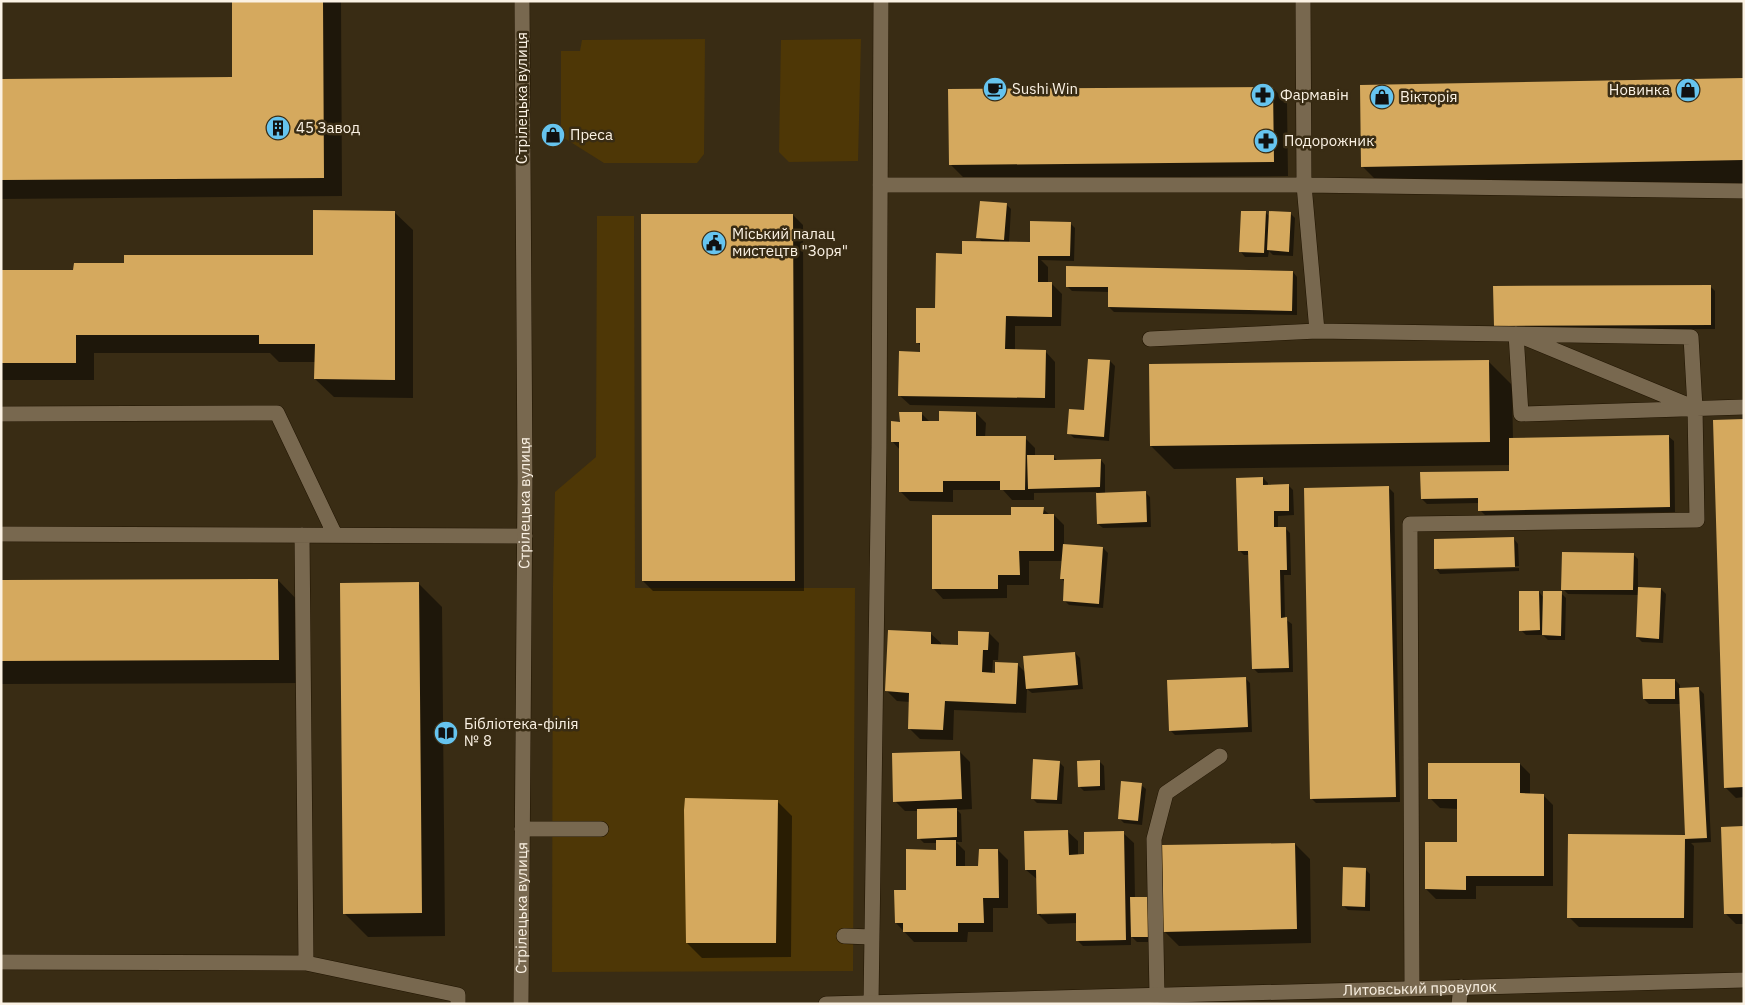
<svg xmlns="http://www.w3.org/2000/svg" width="1745" height="1005" font-family="'IBM Plex Sans',sans-serif">
	<style>
		.green { fill: #4e3706 }
		.shadow { fill: #0007; fill-rule: evenodd }
		.building { fill: #d5a95e }
		.lines { fill: none; stroke-linecap: round; stroke-linejoin: round }
		.lane-casing { stroke: #201400; stroke-width: 16 }
		.street-casing { stroke: #201400; stroke-width: 16 }
		.secondary-casing { stroke: #201400; stroke-width: 16 }
		.lane { stroke: #78684f; stroke-width: 15 }
		.street { stroke: #78684f; stroke-width: 15 }
		.secondary { stroke: #78684f; stroke-width: 15 }
		.labels { text-anchor: middle; stroke-width: 5; stroke-linejoin: round; paint-order: stroke }
		.poi-label { font-size: 15px; fill: #fbf2e4; stroke: #392c14; text-anchor: start }
		.street-label { font-size: 15px; fill: #fbf2e4; stroke: #392c14 }
	</style>
	<rect width="100%" height="100%" fill="#392c14"/>
	<!-- green -->
	<path class="green" d="M705,39l-1,115 -7,9h-93l-43,-27v-85h19l2,-11z
		M861,39l-3,122 -69,1 -10,-10 2,-112z
		M597,216h37l1,372h220l-2,383 -301,1 1,-386 2,-94 41,-35z"/>
	<!-- shadow -->
	<path class="shadow" d="M233,1h108l1,195 -341,3v-119l232,-2z
		M1744,79v104l-358,7 -24,-24z
		M1273,88l14,15 1,73 -323,3 -14,-14z
		M1006,204l5,5 -2,34h20l41,-20 5,5 -1,33 -33,-1 7,7v16l4,1 10,10 -1,32h-46v25h30l10,11v46l-145,-3 -11,-10 22,-42v-7l-4,-4 19,-32 27,-55 20,-12 -5,-6z
		M394,212l19,18v168l-79,-1 -19,-18 1,-17h-37l-9,-9h-176v27h-93v-109h73l52,-7 188,-8z
		M1266,213l4,4 20,-4 5,5 -2,38 -20,-1 -4,-4 -1,6h-23l-4,-5z
		M793,215l10,10 1,366h-151l-10,-10z
		M1293,272l4,5v38l-183,-3 -5,-5v-15l-37,-1 -5,-5z
		M1710,286l5,5v38l-215,2 -5,-5z
		M1110,361l5,5 -6,75 -35,-3 -5,-5 16,-22z
		M1489,362l23,23 1,54 156,-2 5,4 1,71 -190,3 -5,-5 -1,-7 -52,1 -5,-5 89,-27v-7l-337,4 -23,-23z
		M921,413l9,9h10l36,-9 10,10 -1,14 40,1 10,10v8h18l5,5 43,-1 4,5v29l40,-2 5,5 1,30 -48,1 -5,-4 -1,-32 -63,1v7h-22l-9,-10h-50v12l-43,-1 -10,-10v-41l-8,-9 9,-18z
		M1744,420v377l-8,1 -11,-11z
		M1263,478l5,5v3l20,-1 5,5 1,25 -16,1v12h7l5,5 1,42h-7l1,44 7,5 1,48 -35,1 -5,-5 -3,-113h-6l-5,-5z
		M1389,488l5,5 6,309 -84,1 -5,-5z
		M1043,509l7,6h4l10,10v20l39,3 5,5 -5,55 -34,-3 -5,-5 1,-18 -3,-3 1,-18h-34v24h-22v13l-64,1 -10,-11 79,-72z
		M1514,539l4,5 1,22 -80,2v2l80,-2v3l-79,3 -4,-5z
		M1633,554l5,5v29l23,1 5,5 -3,49 -21,-1 -5,-5 2,-42 -71,-1 -5,-5z
		M278,580l23,24 1,79 -301,1v-103z
		M419,584l23,23 3,329 -77,1 -24,-24z
		M1539,592l5,6 17,-5 5,5 -1,42h-17l-5,-5h-17l-5,-5z
		M930,633l11,10v2l18,1 30,-13 10,10 -1,17h-5l-1,14h4l22,-9 8,8 49,-20 5,5 3,31 -51,4 -5,-4 -1,24 -72,-3 -1,30 -33,-1 -11,-11 1,-26 -13,-1 -10,-10z
		M1245,678l5,5 2,49 -77,3 -5,-5z
		M1675,680l5,5v4h19l5,5 7,148 -20,1 3,3 -1,82 -114,-1 -10,-10 1,-82 116,3 -5,-134h-32l-5,-5z
		M960,752l10,10 2,47 -15,1 4,4 1,28h-6l9,9v16h15l18,-17 10,10v48h-15v24h-25l-1,10h-53l-18,-19 11,-32 30,-40v-8h-13l-5,-5 -1,-27h-13l-10,-10z
		M1099,761l5,5 1,24 -21,1 -5,-5z
		M1059,762l5,5 -2,37 -25,-1 -5,-5z
		M1520,764l10,10v21h13l10,10v81h-77v13h-40l-10,-10 32,-46v-34l-18,-1 -10,-10z
		M1141,785l5,4 -4,36 -18,-2 -5,-5z
		M777,801l15,15 -1,141 -89,1 -15,-15z
		M1744,828v96h-8l-10,-10z
		M1067,831l11,10v15h8l37,-23 11,10 1,55 23,44h-21l-6,-6v9l-48,1 -5,-5 -1,-18 -29,1 -10,-10v-34l-12,-10zM1077,912v2l-36,1v-2z
		M1295,844l15,15 1,84 -132,3 -15,-15z
		M1365,869l5,5v37l-22,-1 -5,-5z"/>
	<!-- building -->
	<path class="building" d="M232,1h91l1,177 -323,2v-101l231,-2z
		M1744,78v82l-383,7 -1,-82z
		M1273,87l1,75 -325,3 -1,-76z
		M980,201l27,2 -3,37 -28,-2z
		M313,210l82,1v169l-81,-1 1,-35h-56v-9h-183v28h-75v-93h72l1,-7h50v-8h189z
		M1241,211h25l-2,42 -25,-1z
		M1269,211l22,1 -2,40 -22,-2z
		M641,214h152l2,367h-153z
		M1030,221l41,1 -1,34h-32v26h14v35l-46,-1 -1,33 41,1 -1,48 -147,-2 1,-45 21,1v-9h-4v-35h19l1,-55 26,1v-13l68,1z
		M1066,266l227,5 -1,40 -184,-4v-20h-42z
		M1711,285v40l-217,1 -1,-40z
		M1088,359l22,1 -6,77 -37,-3 2,-25 15,1z
		M1489,360l1,82 -340,4 -1,-82z
		M939,411l37,1v24h50l-1,54h-25v-9h-57v11h-44v-50h-8v-21l9,1 -1,-10h23v9h17z
		M1744,419v368l-20,1 -11,-368z
		M1669,435l1,72 -192,4v-13l-57,1 -1,-27 89,-1v-33z
		M1027,455h27v5l47,-1 -1,28 -72,2z
		M1263,477v8l26,-1v27h-15v16h12l1,43h-7l1,48 6,-1 2,51 -37,1 -4,-118h-10l-2,-73z
		M1389,486l7,311 -86,2 -6,-311z
		M1146,491l1,31 -50,2 -1,-31z
		M1011,507h33l-1,7h11v37h-35l1,24h-22v14h-66v-74h79z
		M1514,537l1,30 -81,2v-30z
		M1063,544l40,3 -4,57 -36,-3 1,-22h-4z
		M1562,552l72,1 -1,37h-72z
		M278,579l1,81 -278,1v-81z
		M419,582l3,331 -79,1 -3,-331z
		M1638,587l23,1 -2,51 -23,-2z
		M1519,591h20l1,39 -21,1z
		M1543,591h19l-1,45 -19,-1z
		M888,630l43,2v12l27,1v-14l31,1 -1,18h-5l-1,22 13,1v-11l23,1 -2,41 -71,-3 -2,29 -35,-1 1,-36 -24,-2z
		M1075,652l3,33 -52,4 -3,-33z
		M1246,677l2,50 -79,4 -2,-51z
		M1642,679h33v20h-32z
		M1699,687l8,151 -22,1 -1,79h-117l1,-84 117,1 -6,-147z
		M960,751l2,48 -69,3 -1,-49z
		M1033,759l27,2 -3,39 -26,-1z
		M1100,760v26l-22,1 -1,-26z
		M1428,763h92v30l24,1v82h-78v14l-41,-1v-47h32v-43h-29z
		M1121,781l21,2 -4,38 -20,-2z
		M685,798l93,2 -2,143h-90l-2,-133z
		M957,808v29l-40,2v-30z
		M1744,826v88h-20l-3,-87z
		M1068,830l1,25 15,-1v-22l40,-1 2,109 -50,1v-28l-39,1 -1,-44h-11l-1,-39z
		M936,840h20v26h22l1,-17h19l1,49h-16l1,25h-26v9h-55v-9h-8l-1,-33h12v-41l30,1z
		M1295,843l2,86 -134,3 -1,-87z
		M1343,867l23,1 -1,39 -23,-1z
		M1130,897h23v40h-22z"/>
	<g class="lines">
		<!-- lane casing -->
		<g class="lane-casing">
			<path id="lane" d="M1303,1l1,184 13,146
				M880,185h424l440,6
				M1150,339l167,-8 374,6 4,71 2,112 -287,4 2,464
				M1695,408l-179,-74 5,80 223,-7
				M1,414l276,-1 58,122
				M1,534l524,2
				M522,829h79
				M844,936l28,1
				M1,962l305,1 -4,-428
				M306,963l152,32v9
				M1157,995l-3,-156 12,-46 54,-37
				M871,1004l8,-557 2,-446
				M1459,1004l2,-17"/>
		</g>
		<!-- street casing -->
		<g class="street-casing">
			<g id="street">
				<path id="s1" d="M826,1004l918,-24"/>
			</g>
		</g>
		<!-- secondary casing -->
		<g class="secondary-casing">
			<g id="secondary">
				<path id="s2" d="M521,1004l4,-522 -3,-481"/>
			</g>
		</g>
		<!-- lane -->
		<use href="#lane" class="lane"/>
		<!-- street -->
		<use href="#street" class="street"/>
		<!-- secondary -->
		<use href="#secondary" class="secondary"/>
	</g>
	<!-- icons -->
	<defs>
		<g id="cafe-disc" transform="scale(1.25)"><circle r="9.5" fill="#66c4ef" stroke="#392c14"/><path d="M-5.5-4.5H6V0H3Q3 3.5 0 3.5H-2.5Q-5.5 3.5-5.5 0ZM3-3.2v2h1.7v-2ZM-6 4.5H4V6H-6Z" fill="#111"/></g>
		<g id="shop-disc" transform="scale(1.25)"><circle r="9.5" fill="#66c4ef" stroke="#392c14"/><path d="M-5-2.5h2.3a2.7 3.5 0 0 1 5.4 0H5L5.5 6h-11ZM-1.5-2.5h3a1.5 2.3 0 0 0-3 0Z" fill="#111"/></g>
		<g id="pharmacy-disc" transform="scale(1.25)"><circle r="9.5" fill="#66c4ef" stroke="#392c14"/><path d="M-2-6h4v4h4v4h-4v4h-4v-4h-4v-4h4Z" fill="#111"/></g>
		<g id="building-disc" transform="scale(1.25)"><circle r="9.5" fill="#66c4ef" stroke="#392c14"/><path d="M-4-6H4V6H1V3H-1V6H-4ZM-2.5-4.3h1.7v1.8h-1.7ZM.8-4.3h1.7v1.8H.8ZM-2.5-1h1.7V.8h-1.7ZM.8-1h1.7V.8H.8Z" fill="#111"/></g>
		<g id="civic-disc" transform="scale(1.25)"><circle r="9.5" fill="#66c4ef" stroke="#392c14"/><path d="M-.6-6.5H3V-4.5H.6V-3L4-1V1h2V6H-6V1h2V-1L-.6-3ZM-1.2 2.5V6h2.4V2.5Z" fill="#111"/></g>
		<g id="library-disc" transform="scale(1.25)"><circle r="9.5" fill="#66c4ef" stroke="#392c14"/><path d="M-6-4Q-3-5.5-.7-3.5V5Q-3 3-6 4ZM6-4Q3-5.5 .7-3.5V5Q3 3 6 4Z" fill="#111"/></g>
	</defs>
	<g fill-rule="evenodd">
		<use href="#cafe-disc" x="995" y="89"/>
		<use href="#shop-disc" x="1688" y="90"/>
		<use href="#pharmacy-disc" x="1263" y="95"/>
		<use href="#shop-disc" x="1382" y="97"/>
		<use href="#building-disc" x="278" y="128"/>
		<use href="#shop-disc" x="553" y="135"/>
		<use href="#pharmacy-disc" x="1266" y="141"/>
		<use href="#civic-disc" x="714" y="243"/>
		<use href="#library-disc" x="446" y="733"/>
	</g>
	<g class="labels">
		<!-- poi labels -->
		<g class="poi-label">
			<text x="1012" y="94">Sushi Win</text>
			<text x="1670" y="95" text-anchor="end">Новинка</text>
			<text x="1280" y="100">Фармавін</text>
			<text x="1400" y="102">Вікторія</text>
			<text x="296" y="133">45 Завод</text>
			<text x="570" y="140">Преса</text>
			<text x="1284" y="146">Подорожник</text>
			<text x="732" y="239">Міський палац<tspan x="732" dy="17">мистецтв "Зоря"</tspan></text>
			<text x="464" y="729">Бібліотека-філія<tspan x="464" dy="17">№ 8</tspan></text>
		</g>
		<!-- street labels -->
		<g class="street-label">
			<text transform="translate(522 98) rotate(-90)" y="5">Стрілецька вулиця</text>
			<text dy="5" stroke="none"><textPath href="#s2" startOffset="501">Стрілецька вулиця</textPath></text>
			<text dy="5" stroke="none"><textPath href="#s2" startOffset="96">Стрілецька вулиця</textPath></text>
			<text dy="5" stroke="none"><textPath href="#s1" startOffset="594">Литовський провулок</textPath></text>
		</g>
	</g>
	<!-- border -->
	<rect width="1745" height="1005" fill="none" stroke="#fbf2e4" stroke-width="5"/>
</svg>
